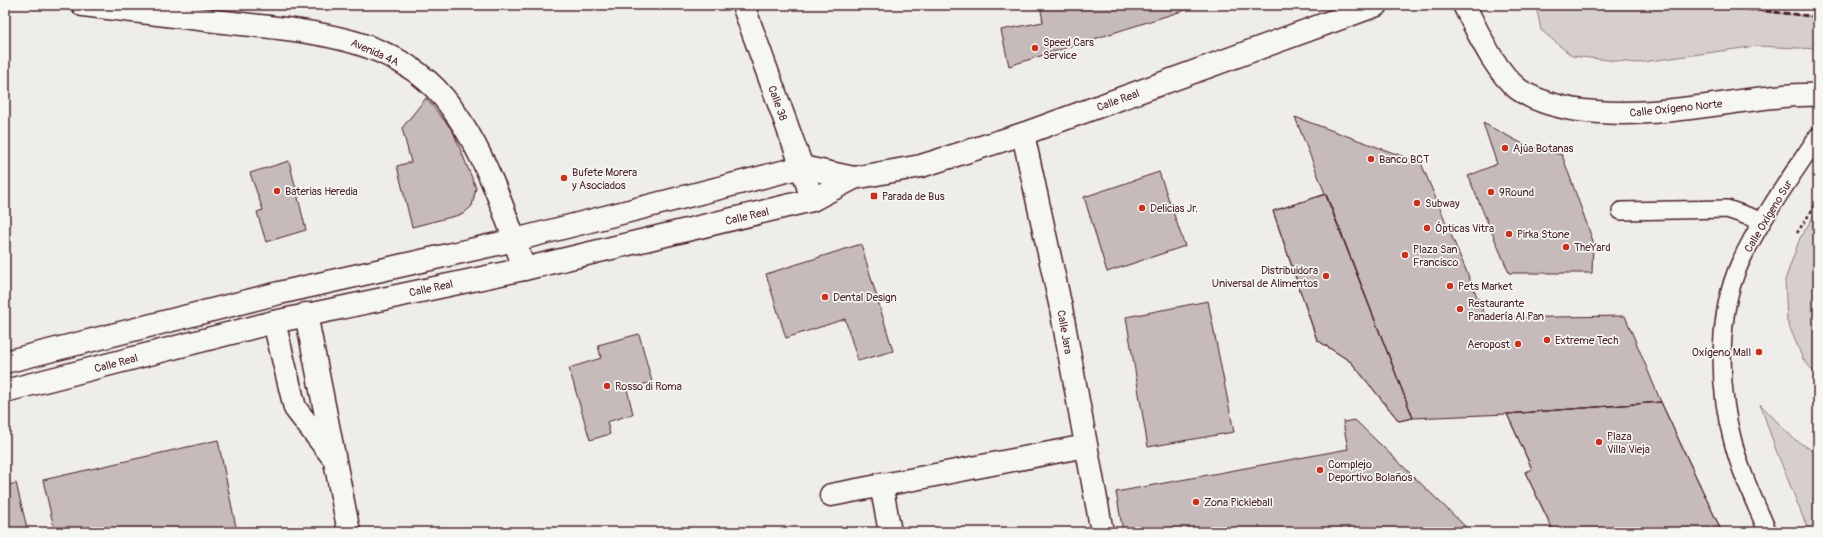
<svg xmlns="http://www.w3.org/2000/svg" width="1823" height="537" font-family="Pangolin,sans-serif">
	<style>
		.green { fill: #d7cfce; stroke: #90777c }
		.building { fill: #c6babb; stroke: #4a1f2b }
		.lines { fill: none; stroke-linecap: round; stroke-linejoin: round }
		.lane-casing { stroke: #4a1f2b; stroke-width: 20 }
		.street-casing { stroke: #4a1f2b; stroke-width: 25 }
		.primary-casing { stroke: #4a1f2b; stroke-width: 25 }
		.path { stroke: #4a1f2b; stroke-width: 2.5; stroke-dasharray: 3 3; stroke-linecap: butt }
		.lane { stroke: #f6f6f2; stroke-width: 17 }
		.street { stroke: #f6f6f2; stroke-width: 22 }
		.primary { stroke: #f6f6f2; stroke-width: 22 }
		.rail { stroke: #4a1f2b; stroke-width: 3; stroke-dasharray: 6 3; stroke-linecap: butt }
		.poi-dot { fill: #c8321e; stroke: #f6f6f2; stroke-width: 1.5 }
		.labels { text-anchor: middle; stroke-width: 3.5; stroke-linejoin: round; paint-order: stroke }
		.poi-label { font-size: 11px; fill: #4a1f2b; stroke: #f6f6f2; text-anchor: start }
		.street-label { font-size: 11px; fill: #4a1f2b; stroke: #f6f6f2 }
	</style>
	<rect width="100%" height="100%" fill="#efedea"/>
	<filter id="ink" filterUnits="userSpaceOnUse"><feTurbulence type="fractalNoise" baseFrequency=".025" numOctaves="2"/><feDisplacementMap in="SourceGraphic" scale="8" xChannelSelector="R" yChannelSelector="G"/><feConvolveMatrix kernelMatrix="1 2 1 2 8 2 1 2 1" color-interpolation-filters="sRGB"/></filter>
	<g filter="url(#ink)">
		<!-- green -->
		<path class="green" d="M1536,5h162l120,12v32l-61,-3 -121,17 -64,-7 -31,-26z
			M1818,209v168l-15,-18 -16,-38 -2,-41 15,-42z
			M1760,404l34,35 24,15v78h-9l-33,-82z"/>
		<!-- building -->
		<path class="building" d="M1040,5h161l-192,61 -8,-36 42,-8z
			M426,98l27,33 23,57 -4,18 -9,8 -51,13 -15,-61 14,-4 -9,-34z
			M1295,117l126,46 65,155 139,-2 36,86 -154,12 -94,4z
			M1483,123l42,22 37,10 31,86 -1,32h-83l-41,-97 29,-12z
			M289,161l17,69 -40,12 -9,-30 6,-2 -13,-37z
			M1159,172l26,74 -78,26 -23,-75z
			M1326,194l87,224 -14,3 -48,-59 -34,-22 -44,-129z
			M1326,194l87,224 -14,3 -48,-59 -34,-22 -44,-129z
			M861,244l32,107 -35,10 -13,-42 -59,19 -20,-64z
			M1208,301l26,131 -86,15 -22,-130z
			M639,334l13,48 -25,7 6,25 -26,8 3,12 -20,6 -21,-72 32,-10 -3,-13z
			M1661,402l61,130h-168l-29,-60 7,-3 -25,-55z
			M1661,402l61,130h-168l-29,-60 7,-3 -25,-55z
			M1355,420l115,111 -347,1 -7,-40 232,-43 -5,-27z
			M218,440l19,92h-182l-12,-52z
			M16,483l12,49h-23v-46z"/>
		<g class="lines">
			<!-- lane casing -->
			<g class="lane-casing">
				<path id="lane" d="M1621,211l106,-2 35,12
					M1768,532c-13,-29 -27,-59 -35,-90 -15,-54 -16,-129 7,-179 21,-45 51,-86 78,-127"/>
			</g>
			<!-- street casing -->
			<g class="street-casing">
				<path id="street" d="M83,5c47,6 94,11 141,17 76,9 166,11 220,76 39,48 61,113 80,171
					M743,5l59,162 10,33
					M1464,5c14,27 30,65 54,84 15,11 35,16 53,20 60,10 118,-1 178,-9 22,-3 46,-6 69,-5
					M1023,134l38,174 41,224
					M306,314l43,218
					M274,322l21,86 37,48
					M881,484l9,48
					M831,495l255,-49"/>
			</g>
			<!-- primary casing -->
			<g class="primary-casing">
				<path id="primary" d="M5,362l274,-69 236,-53 275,-70 12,-3 52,11
					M5,391l269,-69 250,-53 288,-69 42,-22 67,-12 102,-32 354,-129"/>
			</g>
			<!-- path -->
			<path class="path" d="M1797,233l21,-32"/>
			<!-- lane -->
			<use href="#lane" class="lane"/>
			<!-- street -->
			<use href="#street" class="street"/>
			<!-- primary -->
			<use href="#primary" class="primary"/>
			<!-- rail -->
			<path class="rail" d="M1712,5l106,12"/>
		</g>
	</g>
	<!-- markers -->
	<g class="poi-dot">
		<circle cx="1035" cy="48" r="4"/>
		<circle cx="1505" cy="148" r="4"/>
		<circle cx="1371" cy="159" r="4"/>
		<circle cx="564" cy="178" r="4"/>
		<circle cx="277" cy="191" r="4"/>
		<circle cx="1491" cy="192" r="4"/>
		<rect x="870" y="192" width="8" height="8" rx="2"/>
		<circle cx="1417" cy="203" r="4"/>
		<circle cx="1142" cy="208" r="4"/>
		<circle cx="1427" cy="228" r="4"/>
		<circle cx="1509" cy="234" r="4"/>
		<circle cx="1566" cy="247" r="4"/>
		<circle cx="1405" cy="255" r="4"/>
		<circle cx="1326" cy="276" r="4"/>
		<circle cx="1450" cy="286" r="4"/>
		<circle cx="825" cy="297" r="4"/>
		<circle cx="1460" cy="309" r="4"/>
		<circle cx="1547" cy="340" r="4"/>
		<circle cx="1518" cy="344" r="4"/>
		<circle cx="1759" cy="352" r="4"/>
		<circle cx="607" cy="386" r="4"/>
		<circle cx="1599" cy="442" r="4"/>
		<circle cx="1320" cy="470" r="4"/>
		<circle cx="1196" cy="502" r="4"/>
	</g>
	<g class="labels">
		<!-- poi labels -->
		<g class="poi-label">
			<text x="1043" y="46">Speed Cars<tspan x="1043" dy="13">Service</tspan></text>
			<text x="1513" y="152">Ajúa Botanas</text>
			<text x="1379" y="163">Banco BCT</text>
			<text x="572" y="176">Bufete Morera<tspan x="572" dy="13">y Asociados</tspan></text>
			<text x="285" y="195">Baterias Heredia</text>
			<text x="1499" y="196">9Round</text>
			<text x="882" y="200">Parada de Bus</text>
			<text x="1425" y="207">Subway</text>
			<text x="1150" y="212">Delicias Jr.</text>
			<text x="1435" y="232">Ópticas Vitra</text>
			<text x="1517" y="238">Pirka Stone</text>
			<text x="1574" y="251">TheYard</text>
			<text x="1413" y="253">Plaza San<tspan x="1413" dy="13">Francisco</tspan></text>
			<text x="1318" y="274" text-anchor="end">Distribuidora<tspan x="1318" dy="13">Universal de Alimentos</tspan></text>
			<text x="1458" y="290">Pets Market</text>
			<text x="833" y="301">Dental Design</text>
			<text x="1468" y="307">Restaurante<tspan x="1468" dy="13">Panadería Al Pan</tspan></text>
			<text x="1555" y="344">Extreme Tech</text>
			<text x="1510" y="348" text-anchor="end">Aeropost</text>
			<text x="1751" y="356" text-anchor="end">Oxígeno Mall</text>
			<text x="615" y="390">Rosso di Roma</text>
			<text x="1607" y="440">Plaza<tspan x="1607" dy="13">Villa Vieja</tspan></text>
			<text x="1328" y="468">Complejo<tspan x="1328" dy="13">Deportivo Bolaños</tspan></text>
			<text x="1204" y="506">Zona Pickleball</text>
		</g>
		<!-- street labels -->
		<g class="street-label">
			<text transform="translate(375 52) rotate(24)" y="4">Avenida 4A</text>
			<text transform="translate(1118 100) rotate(-20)" y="4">Calle Real</text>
			<text transform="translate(778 103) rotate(70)" y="4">Calle 38</text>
			<text transform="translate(1676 108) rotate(-6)" y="4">Calle Oxígeno Norte</text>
			<text transform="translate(747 216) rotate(-13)" y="4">Calle Real</text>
			<text transform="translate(1768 216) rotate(-59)" y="4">Calle Oxígeno Sur</text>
			<text transform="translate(431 288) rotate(-12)" y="4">Calle Real</text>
			<text transform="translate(1065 332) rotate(80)" y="4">Calle Jara</text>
			<text transform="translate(116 363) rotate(-15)" y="4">Calle Real</text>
		</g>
	</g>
	<!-- margin -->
	<rect width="1823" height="537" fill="none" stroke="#f6f6f2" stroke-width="20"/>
	<rect x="10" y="10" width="1803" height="517" fill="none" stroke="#4a1f2b" stroke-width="1.5" filter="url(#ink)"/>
</svg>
